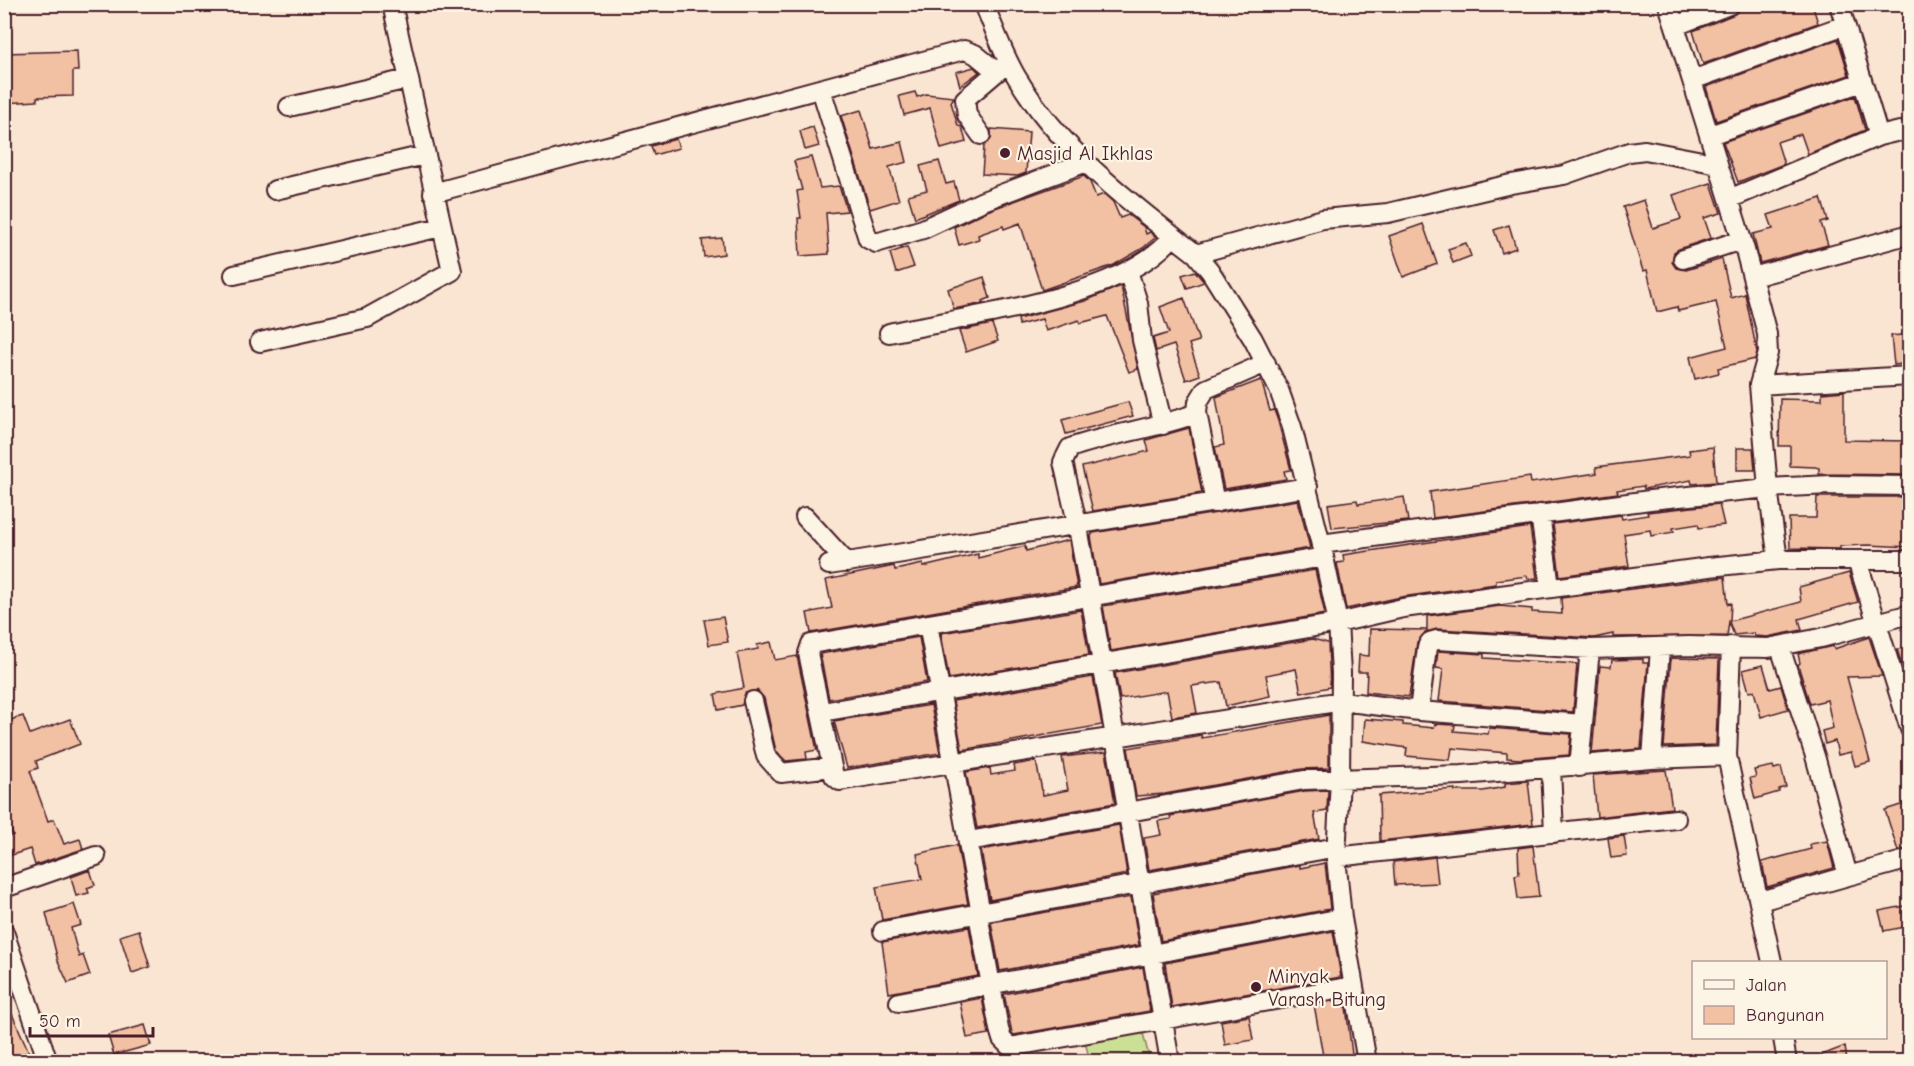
<svg xmlns="http://www.w3.org/2000/svg" width="1914" height="1066" font-family="'Comic Neue',sans-serif">
	<style>
		.green { fill: #cbe095; stroke: #8a8060; stroke-width: 1.5 }
		.building { fill: #f2c0a3; stroke: #4a1f2b; stroke-width: 1.5 }
		.lines { fill: none; stroke-linecap: round; stroke-linejoin: round }
		.minor-casing { stroke: #4a1f2b; stroke-width: 22 }
		.minor { stroke: #fcf5e5; stroke-width: 18 }
		.poi-dot { fill: #4a1f2b; stroke: #fcf5e5; stroke-width: 2 }
		.labels { text-anchor: middle; stroke-width: 4.5; stroke-linejoin: round; paint-order: stroke }
		.poi-label { font-size: 20px; fill: #4a1f2b; stroke: #fcf5e5; text-anchor: start }
	</style>
	<rect width="100%" height="100%" fill="#f9e5d1"/>
	<filter id="ink" filterUnits="userSpaceOnUse"><feTurbulence type="fractalNoise" baseFrequency=".0167" numOctaves="2"/><feDisplacementMap in="SourceGraphic" scale="12" xChannelSelector="R" yChannelSelector="G"/><feConvolveMatrix kernelMatrix="1 2 1 2 8 2 1 2 1" color-interpolation-filters="sRGB"/></filter>
	<g filter="url(#ink)">
		<!-- green -->
		<path class="green" d="M1141,1025l9,36h-60l-6,-23z"/>
		<!-- building -->
		<path class="building" d="M1742,4h70l6,19 -115,41 -10,-33 42,-17z
			M1838,39l11,36 -133,46 -10,-34z
			M77,51l1,20h-5v25l-36,1v4l-33,2v-50z
			M974,67l5,5 -19,14 -4,-14z
			M915,92l2,5 9,-3 28,3 -3,5 7,24 4,1 4,15 -25,7 -11,-41 -26,7 -5,-19z
			M1855,96l10,34 -57,24 -7,-20 -24,8 7,22 -46,18 -15,-40z
			M861,110l12,39 29,-7 5,20 -18,5 10,33 -29,9 -29,-93z
			M813,127l6,19 -14,4 -5,-19z
			M991,129l38,3 -3,41 -8,3 -36,-2 2,-28 7,-7z
			M676,139l3,9 -25,7 -3,-9z
			M811,157l9,31 19,-2 8,25 -21,2 3,41 -29,2 -2,-38h3l-4,-27 5,-1 -8,-29z
			M939,161l7,23 8,-2 5,18 -44,18 -7,-23 19,-5 -7,-24z
			M1084,176l6,6 6,15 8,-3 9,8 7,16 8,-3 16,12 2,7 4,-2 6,5 -13,11 -29,17 -72,25 -22,-67 -16,6 -1,-3 -25,9 1,4 -20,6 -5,-18 33,-16z
			M1711,183l10,30 -17,5 7,20 -32,11 -5,3 -2,10 4,6 10,2 36,-11 9,39 14,-4 12,58 -2,7 -37,9 1,5 -24,6 -5,-22 37,-10 -11,-45 -38,9 -1,-4 -20,5 -10,-42 -4,1 -20,-64 21,-7 9,28 28,-9 -8,-24z
			M1821,198l7,23 -7,2 7,22 -68,18 -7,-29 20,-5 -5,-14z
			M1423,224l14,40 -34,13 -14,-41z
			M1509,225l7,23 -14,5 -8,-23z
			M722,238l2,16 -20,3 -2,-17z
			M1466,243l5,13 -18,7 -5,-14z
			M907,247l7,20 -18,6 -6,-20z
			M1195,271l9,11 -17,6 -5,-13z
			M984,277l6,21 -7,3 1,2 -30,6 -6,-20z
			M1121,286l17,83 -9,3 -22,-56 -27,7 -1,-3 -33,11 -4,-12 -23,6 -1,-6 67,-18z
			M1184,298l15,43 -10,3 11,31 -14,5 -12,-35 -18,6 -3,-13 16,-5 -9,-26z
			M992,324l6,17 -32,11 -7,-21z
			M1910,334v29l-16,2 -3,-29z
			M1261,380l9,31 4,-1 4,11 13,49 -7,1 2,8 -62,10 -9,-42 9,-2 -8,-48z
			M1844,391v49l64,1v34l-89,-1v-6l-4,-1 -25,-1v-20h-11l1,-47 42,1v-7z
			M1128,402l5,14 -67,18 -4,-14z
			M1189,428l13,65 -109,18 -11,-44 67,-16 -3,-11z
			M1713,447l3,35 -24,2 -1,-4 -47,9 -1,-3 -26,4 1,3 -185,25 -3,-26 100,-15 1,6 38,-6 28,-4 -1,-6 94,-12 -1,-5z
			M1737,448h16l2,22h-18z
			M1404,497l4,24 -76,7 -4,-24 29,-4 1,4z
			M1817,497h93v50l-42,-2 -28,1v3l-50,-1 -1,-30h27z
			M1298,500l12,48 -211,36 -8,-48 2,-3z
			M1719,504l5,21 -25,3 -1,-4 -25,4 1,4 -23,4 -1,-6 -26,4 5,32 -69,10 -7,-52 68,-9 1,4 26,-4 -1,-3z
			M1530,527l7,51 -9,1 -1,-3 -31,4v4l-95,13 -55,12 -9,-46 7,-1 -1,-7z
			M1069,540l8,47 -266,46 -4,-20 25,-5 -6,-28 68,-14 1,4 28,-6v3l55,-13v4l47,-12 1,5z
			M1315,570l10,44 -214,37 -8,-45z
			M1849,573l9,29 -59,17 3,11 -35,7 -12,-1 -1,-3 -20,2 -5,-13 -2,14 -114,1v-3l-19,4 -157,-9 -11,3 -9,10 -8,55 -43,-5 1,-20h-9l1,-17 10,1 1,-27 57,1v-14l73,-10 32,3v3l30,2 -1,-16 164,-21 3,27 3,-1 -1,18 71,-19 -2,-15z
			M1081,610l8,45 -140,24 -8,-46z
			M723,617l5,25 -19,3 -5,-25z
			M919,637l8,45 -98,17 -9,-45z
			M1869,637l13,39 -35,1 23,85 -15,4 -4,-14 -13,3 -3,-14 -10,3 -3,-13 11,-3 -6,-28 -17,4 -12,-39 2,-2 -2,-9 35,-8 1,3z
			M1313,639l15,4 2,44 -29,6 -5,-24 -30,6 4,21 -44,10 -5,-24 -29,4 5,27 -25,4 -5,-26 -47,8 -5,-26z
			M771,642l4,18 22,-4 20,94 -11,2 1,7 -21,2 -10,-10 -12,-53 -7,-8 -12,3 -3,12 -24,5 -3,-16 29,-6 -7,-35 21,-4 -1,-4z
			M1910,647v29h-5l-8,-27z
			M1438,651l46,3v4l93,6 -4,48 -134,-11 4,-32 -7,-1z
			M1671,658l48,1 -3,86 -52,2z
			M1643,659v4h5l-7,86 -49,4 8,-87 11,1 1,-7z
			M1763,665l7,24 11,-3 7,23 -27,8 -7,-26 -5,1 -6,-22z
			M1093,677l9,48 -140,25 -9,-49z
			M931,705l9,48 -93,15 -13,-47z
			M1329,715v53l-27,1 -137,25 -29,2 -8,-48 73,-13 1,3z
			M23,716l7,18 40,-15 10,25 -44,17 2,7 -8,3 18,50 6,-2 10,25 16,-5 3,10 -48,16 -5,-16 -18,6 -7,-17 8,-3 -9,-24v-13l7,-2 -7,-17v-57z
			M1365,719l38,3v3l31,3 1,-4 20,1 -1,6 34,3 1,-6 82,6 -2,21 -49,4 -13,-1v-5l-55,-5 -2,12 -44,-4 1,-8 -44,-7z
			M1106,752l9,51 -138,25 -11,-56 24,-4 1,7 24,-4 -1,-6 22,-4 7,34 25,-5 -6,-33z
			M1773,766l1,3 7,-2 5,20 -7,2v3l-24,7 -5,-21 6,-1 -2,-7z
			M1666,770l6,38 -75,9 -4,-42z
			M1528,781l5,43 -153,17 -1,-46 76,-6v2h28l22,-4v-4z
			M1328,790l-1,21 -13,2 5,26 -170,31 -5,-32 17,-3 -3,-14 13,-2 -1,-3 135,-25z
			M1910,802v46l-12,3 -13,-41z
			M1119,825l8,49 -137,26 -9,-50z
			M1624,836l3,20 -16,2 -3,-20z
			M1827,841l7,27 -67,19 -5,-25 49,-13 -1,-5z
			M957,845l11,59 -86,16 -6,-33 46,-8 -5,-25z
			M1533,846l6,51 -21,2 -3,-24 4,-1 -1,-26z
			M1435,857l3,26 -43,2 -2,-23z
			M1325,863l5,46 -169,32 -8,-48 147,-28v3z
			M90,870l5,15 -8,3 2,5 -13,3 -5,-19z
			M1131,897l8,48 -139,26 -9,-49z
			M74,904l7,21 -10,3 8,29 4,-2 7,20 -22,8 -10,-22 -12,-48z
			M1910,905v21l-26,5 -5,-20z
			M969,927l9,49 -89,17 -7,-51z
			M139,930l11,37 -18,6 -12,-37z
			M1333,931l8,46 -169,30 -7,-44z
			M1143,967l7,44 -136,24 -2,-2 -8,-39z
			M4,996l25,56 -25,8z
			M982,998l7,36 -22,4 -7,-36z
			M1345,999l8,63h-29l-10,-58z
			M1249,1016l4,24 -28,5 -4,-24z
			M145,1025l6,20 -37,10 -6,-20z
			M1845,1046l2,16h-38v-2z"/>
		<g class="lines">
			<!-- minor casing -->
			<g class="minor-casing">
				<path id="minor" d="M984,4c10,24 19,50 32,72 44,74 113,126 180,178l14,17 43,68 26,51 13,37 32,130 14,66 3,50 -1,105 -4,79 6,61 25,144
					M1668,4l77,246 22,84 1,19 -9,32 9,103 63,-3 79,1
					M1675,26l56,-22
					M1692,80l153,-55
					M821,89l47,150 8,4 47,-14 60,-28 101,-38
					M289,107l119,-28
					M981,135l-14,-20 -2,-16 40,-34
					M1710,135l152,-53
					M1879,136l21,-5 10,3
					M275,190l150,-35
					M433,193l531,-143 11,4 22,18
					M1729,199l150,-63 -40,-132
					M1196,254l127,-35 65,-6 123,-29 53,-9 65,-23 16,-2 73,14
					M1683,259l58,-19
					M1128,271l10,32 4,37 21,85
					M234,275l207,-48
					M1753,277l157,-43
					M889,333c76,-17 235,-34 284,-97
					M260,342l107,-24 85,-47 -60,-267
					M1759,385l151,-9
					M1197,413l18,90
					M1540,514l10,73
					M805,517l42,46
					M1321,544l329,-44 118,-12 10,72
					M1324,557l-513,87 -3,9 26,123 6,5 5,-1 497,-79 77,10 164,13
					M1857,560l53,169
					M829,565l479,-78
					M928,624l53,290
					M1731,646l-4,110 45,206
					M1780,647l35,109 33,120 62,-17
					M753,701l13,55 15,17 51,-6
					M1419,711l8,-64 3,-5 7,-2 153,9 99,-3 79,2 53,-10 89,-24
					M822,712l516,-89 65,-15 306,-41 69,-7h132
					M1652,759l75,-3
					M1579,767l11,-118
					M1551,769l3,64
					M969,841l335,-61 158,-5 190,-16 8,-111
					M1336,857l340,-38
					M4,888l92,-32
					M1760,901l88,-25
					M978,914l21,115 3,10 8,8 343,-61
					M883,931l454,-84
					M4,932l44,130
					M899,1002l443,-84
					M1783,1038l4,24
					M1170,1062l-55,-325 -37,-210 -15,-65 7,-14c41,-15 86,-19 127,-35l1,-11 8,-13 60,-26"/>
			</g>
			<!-- minor -->
			<use href="#minor" class="minor"/>
		</g>
	</g>
	<!-- markers -->
	<g class="poi-dot">
		<circle cx="1005" cy="153" r="6"/>
		<circle cx="1256" cy="987" r="6"/>
	</g>
	<g class="labels">
		<!-- poi labels -->
		<g class="poi-label">
			<text x="1017" y="160">Masjid Al Ikhlas</text>
			<text x="1268" y="983">Minyak<tspan x="1268" dy="23">Varash Bitung</tspan></text>
		</g>
	</g>
	<!-- margin -->
	<rect width="1914" height="1066" fill="none" stroke="#fcf5e5" stroke-width="24"/>
	<rect x="12" y="12" width="1890" height="1042" fill="none" stroke="#4a1f2b" stroke-width="2" filter="url(#ink)"/>
	<!-- legend -->
	<rect x="1692" y="961" width="195" height="78" fill="#fcf5e5" stroke="#b59f9b" stroke-width="1.5"/>
	<rect x="1704" y="980" width="30" height="9" fill="#fcf5e5" stroke="#b59f9b" stroke-width="1.5"/>
	<text x="1746" y="991" font-size="18" fill="#4a1f2b">Jalan</text>
	<rect x="1704" y="1006" width="30" height="18" fill="#f2c0a3" stroke="#b59f9b" stroke-width="1.5"/>
	<text x="1746" y="1021" font-size="18" fill="#4a1f2b">Bangunan</text>
	<!-- scale -->
	<path d="M30 1027v9h123v-9" fill="none" stroke="#4a1f2b" stroke-width="3"/>
	<text x="39" y="1027" font-size="18" fill="#4a1f2b" stroke="#fcf5e5" stroke-width="4.5" paint-order="stroke">50 m</text>
</svg>
